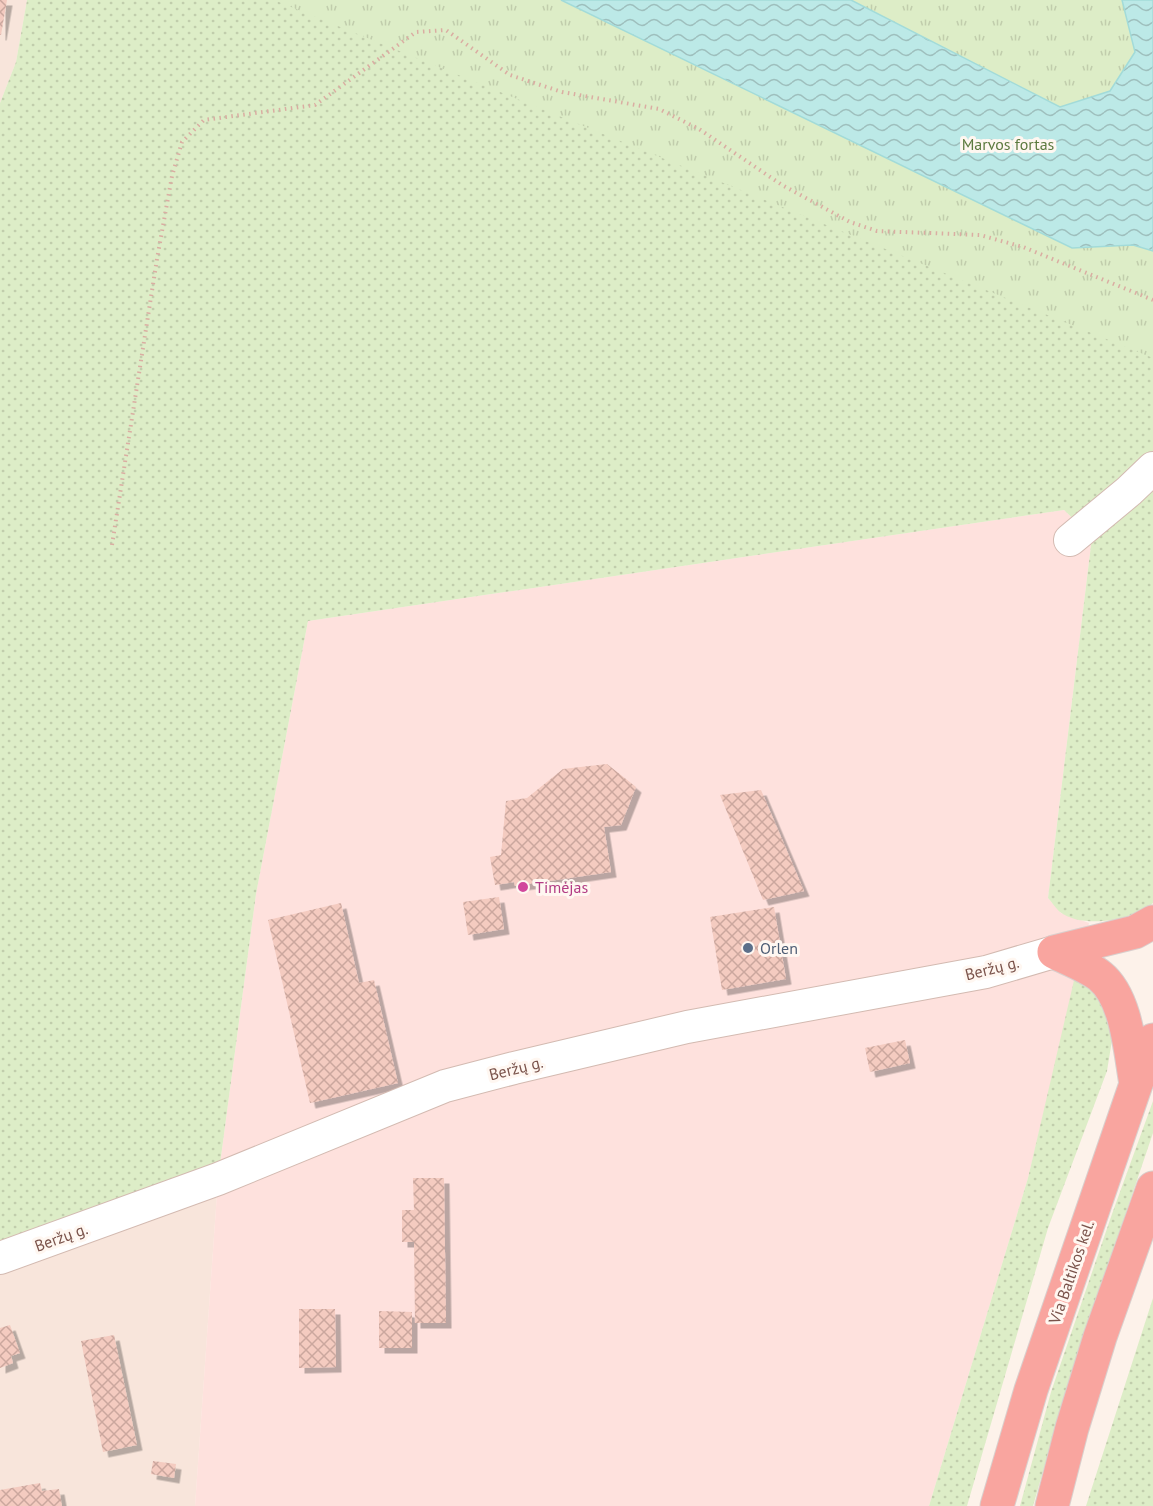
<svg xmlns="http://www.w3.org/2000/svg" width="1153" height="1506" font-family="'PT Sans',sans-serif">
	<style>
		.residential { fill: #f8e5db }
		.commercial { fill: #fee1dd }
		.grass { fill: url(#grass-dots) }
		.park { fill: url(#park-tufts) }
		.water { fill: url(#water-waves); stroke: #a2dbd9; stroke-width: 1.5 }
		.building { fill: url(#building-cross-hatch); filter: url(#shadow) }
		.lines { fill: none; stroke-linecap: round; stroke-linejoin: round }
		.street-casing { stroke: #d3bab1; stroke-width: 34 }
		.highway-casing { stroke: #dacfcd; stroke-width: 35 }
		.path { stroke: #daada2; stroke-width: 4; stroke-dasharray: 1.5 4.5; stroke-linecap: butt }
		.street { stroke: #fff; stroke-width: 32 }
		.highway { stroke: #f9a59f; stroke-width: 33 }
		.hotel-dot { fill: #d1479c; stroke: #fff7f1; stroke-width: 2 }
		.service-dot { fill: #5c6f8a; stroke: #fff7f1; stroke-width: 2 }
		.labels { text-anchor: middle; stroke-width: 6; stroke-linejoin: round; paint-order: stroke }
		.park-label { font-size: 16px; fill: #5c7a3f; stroke: #fff7f1 }
		.hotel-label { font-size: 16px; fill: #b23c85; stroke: #fff7f1; text-anchor: start }
		.service-label { font-size: 16px; fill: #4e5e75; stroke: #fff7f1; text-anchor: start }
		.street-label { font-size: 16px; fill: #7a534b; stroke: #fff7f1 }
	</style>
	<defs>
		<pattern id="grass-dots" width="8" height="8" patternUnits="userSpaceOnUse" patternTransform="scale(1.5)"><rect width="8" height="8" fill="#ddedc7"/><path d="M2 2h.1M6 6h.1" fill="none" stroke="#c1cdac" stroke-width="1.8" stroke-linecap="round"/></pattern>
		<pattern id="park-tufts" width="24" height="20" patternUnits="userSpaceOnUse" patternTransform="scale(1.5)"><rect width="24" height="20" fill="#ddedc7"/><path d="M3 7l-1-3M5 7V3M7 7l1-3M15 17l-1-3M17 17v-4M19 17l1-3" fill="none" stroke="#c1cdac"/></pattern>
		<pattern id="water-waves" width="16" height="10" patternUnits="userSpaceOnUse" patternTransform="scale(1.5)"><rect width="16" height="10" fill="#bce9e7"/><path d="M0 5q4-4 8 0t8 0" fill="none" stroke="#9ebfbd"/></pattern>
		<pattern id="building-cross-hatch" width="8" height="8" patternUnits="userSpaceOnUse" patternTransform="scale(1.5)"><rect width="8" height="8" fill="#f4cbc0"/><path d="M0 0l8 8M0 8l8-8" fill="none" stroke="#cba79e"/></pattern>
		<filter id="shadow"><feDropShadow dx="5.5" dy="5.5" stdDeviation="0" flood-color="#0004"/></filter>
	</defs>
	<rect width="100%" height="100%" fill="#fdf2ea"/>
	<!-- residential -->
	<path class="residential" d="M0,0h27l-11,62 -16,41z
		M218,1179l-23,327h-195v-248z"/>
	<!-- commercial -->
	<path class="commercial" d="M1064,510l28,27 -44,361 13,15 28,10 -61,255 -99,328h-734l23,-327 38,-285 52,-273z"/>
	<!-- grass -->
	<path class="grass" d="M27,0h534l592,251v652c-20,18 -71,26 -93,9 -4,-3 -8,-10 -12,-14l44,-361 -28,-27 -756,111 -52,273 -38,285 -218,79v-1155l16,-41z
		M1075,976l23,15 15,43 -6,37 -59,157 -81,278h-38l99,-328z
		M1153,1101v32l-83,245 -37,128h-13l31,-114 61,-178z
		M1153,1298v208h-67z"/>
	<!-- park -->
	<path class="park" d="M274,0h879v358z"/>
	<!-- water -->
	<path class="water" d="M561,0h290l209,107 50,-16 25,-39 -13,-52h31v251l-20,-6 -61,3z"/>
	<!-- building -->
	<path class="building" d="M0,0h7l-6,35h-1z
		M607,764l29,23 -15,38 -17,2 7,45 -96,14 -1,-4 -19,3 -5,-28 11,-2 5,-54 21,-3 36,-29z
		M761,790l29,68 14,33 -41,9 -43,-105z
		M499,897l5,32 -36,6 -5,-33z
		M341,903l18,80 15,-3 24,103 -88,20 -42,-183z
		M774,907l12,72 -64,11 -12,-73z
		M905,1040l5,23 -40,9 -5,-24z
		M413,1178h31l2,145h-31l-1,-81h-12v-32h12z
		M299,1309h36l1,58 -37,1z
		M379,1311l33,1v36h-33z
		M10,1325l10,28 -9,3 2,7 -13,5v-40z
		M114,1335l23,110 -34,7 -22,-111z
		M153,1461l23,3 -2,14 -23,-4z
		M40,1483l2,8 17,-2 3,17h-62v-16z"/>
	<g class="lines">
		<!-- street casing -->
		<g class="street-casing">
			<path id="street" d="M1070,540l59,-49 24,-23
				M0,1258l218,-79 227,-93 69,-18 173,-41 299,-55 68,-20"/>
		</g>
		<!-- highway casing -->
		<g class="highway-casing">
			<path id="highway" d="M1054,952c14,7 33,14 46,24 27,22 30,75 36,108
				M1054,952l81,-20 18,-10
				M997,1506l34,-116 105,-306 17,-44
				M1052,1506l20,-78 28,-91 53,-149"/>
		</g>
		<!-- path -->
		<path class="path" d="M112,545l45,-286 15,-83 10,-34 22,-22 111,-15 101,-73 30,-2 64,45 52,17 97,17 40,20 83,56 68,37 27,9 103,4 43,12 130,53"/>
		<!-- street -->
		<use href="#street" class="street"/>
		<!-- highway -->
		<use href="#highway" class="highway"/>
	</g>
	<!-- markers -->
	<circle class="hotel-dot" cx="523" cy="887" r="6"/>
	<circle class="service-dot" cx="748" cy="948" r="6"/>
	<g class="labels">
		<!-- park labels -->
		<g class="park-label">
			<text x="1008" y="150">Marvos fortas</text>
		</g>
		<!-- hotel labels -->
		<g class="hotel-label">
			<text x="535" y="893">Timėjas</text>
		</g>
		<!-- service labels -->
		<g class="service-label">
			<text x="760" y="954">Orlen</text>
		</g>
		<!-- street labels -->
		<g class="street-label">
			<text transform="translate(992 968) rotate(-14)" y="6">Beržų g.</text>
			<text transform="translate(516 1068) rotate(-14)" y="6">Beržų g.</text>
			<text transform="translate(61 1237) rotate(-20)" y="6">Beržų g.</text>
			<text transform="translate(1071 1272) rotate(-71)" y="6">Via Baltikos kel.</text>
		</g>
	</g>
</svg>
